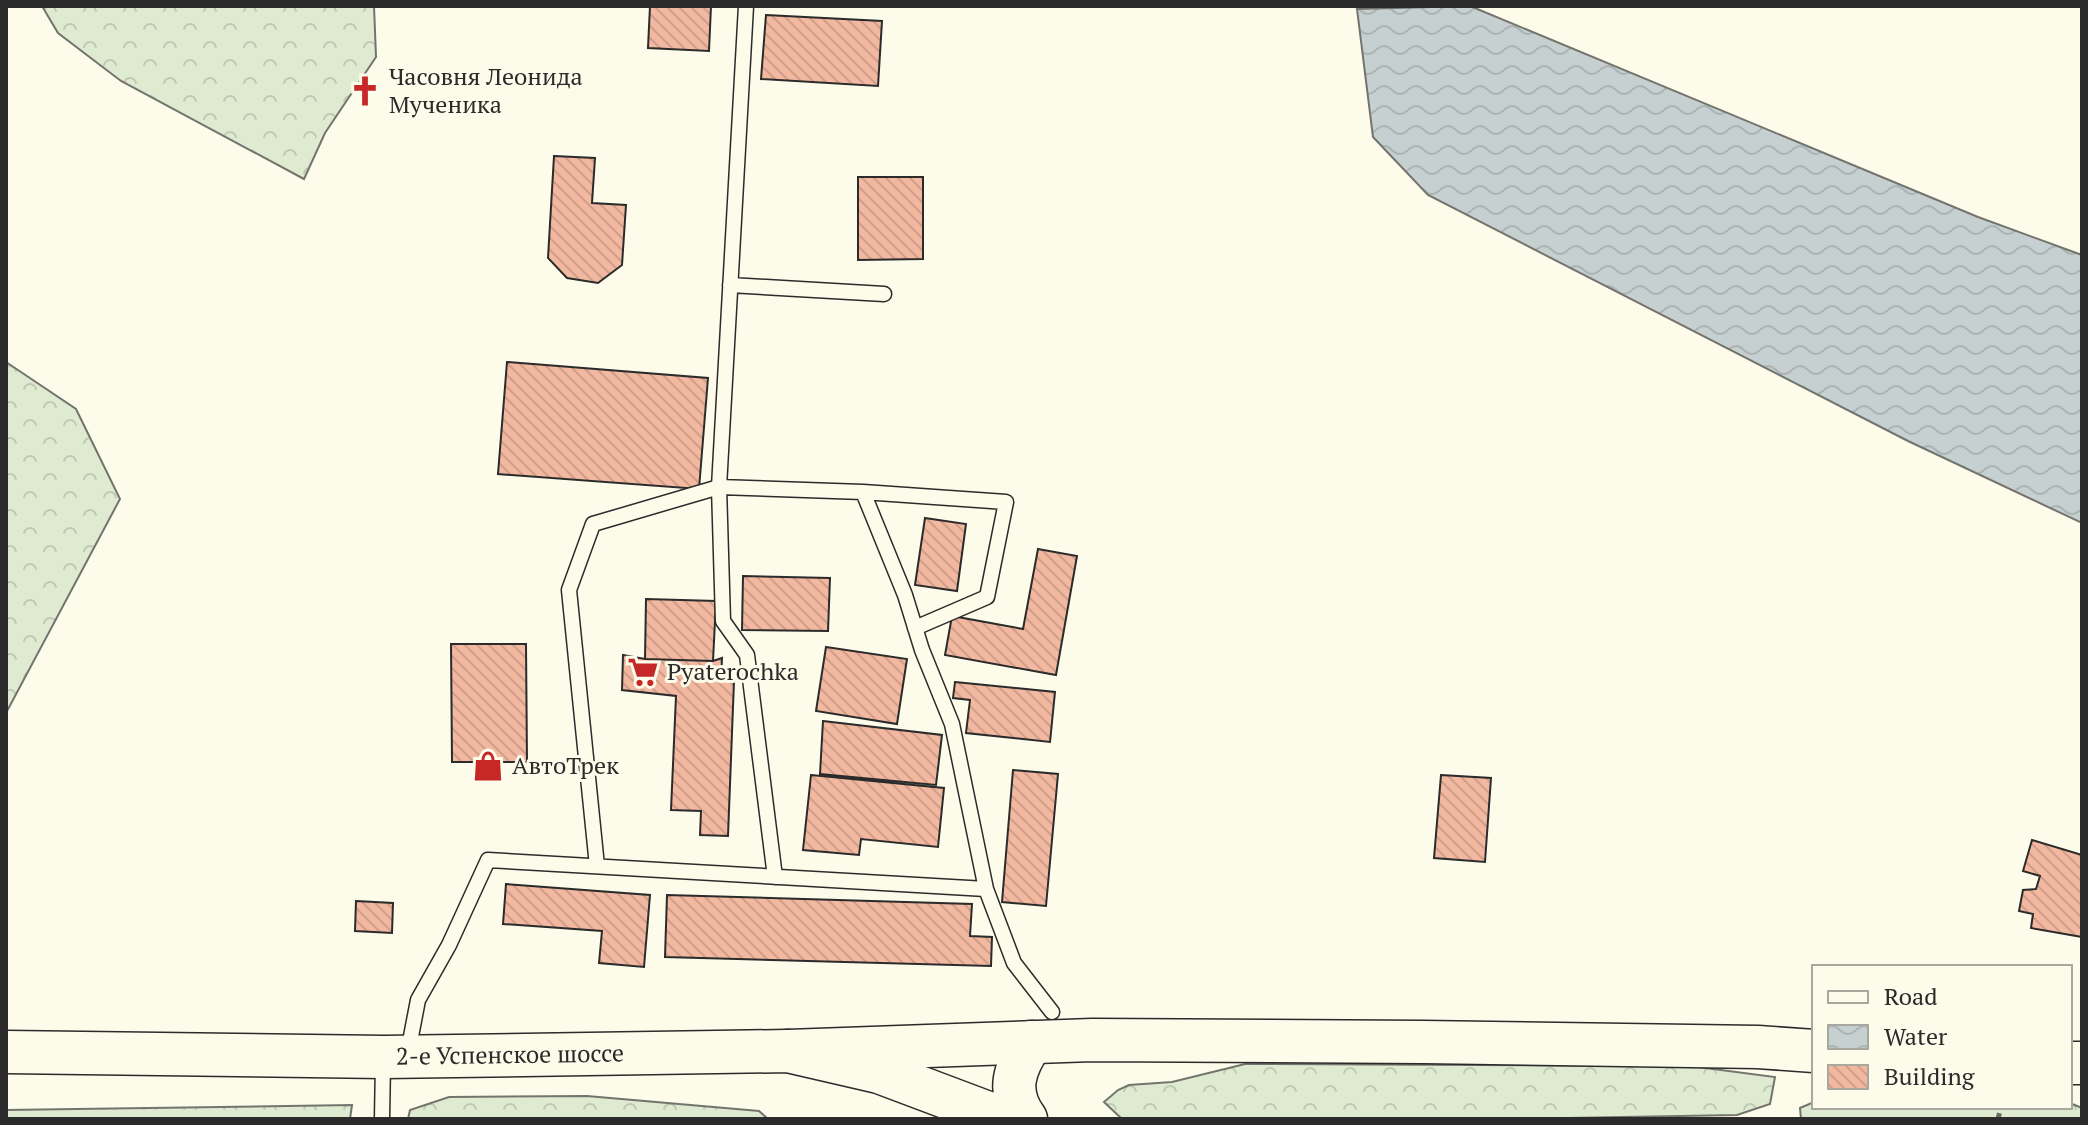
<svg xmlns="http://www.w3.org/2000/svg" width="2088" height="1125" font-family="'PT Serif',serif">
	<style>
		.forest { fill: url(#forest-crowns); stroke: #74746e; stroke-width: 2 }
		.water { fill: url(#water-waves); stroke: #74746e; stroke-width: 2 }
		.building { fill: url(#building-back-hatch); stroke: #2b2b2b; stroke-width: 2 }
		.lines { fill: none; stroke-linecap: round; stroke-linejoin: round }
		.lane-casing { stroke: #2b2b2b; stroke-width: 17 }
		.secondary-casing { stroke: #2b2b2b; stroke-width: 45 }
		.path { stroke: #6a6964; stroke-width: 5; stroke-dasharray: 6 4; stroke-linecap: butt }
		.lane { stroke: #fdfbea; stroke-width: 14 }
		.secondary { stroke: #fdfbea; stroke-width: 42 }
		.labels { text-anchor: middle; stroke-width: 6; stroke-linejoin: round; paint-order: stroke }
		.poi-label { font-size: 24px; fill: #2b2b2b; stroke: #fdfbea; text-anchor: start }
		.street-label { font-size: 24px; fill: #2b2b2b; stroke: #fdfbea }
	</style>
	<defs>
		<pattern id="forest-crowns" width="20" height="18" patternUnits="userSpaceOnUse" patternTransform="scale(2)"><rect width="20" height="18" fill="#deebd1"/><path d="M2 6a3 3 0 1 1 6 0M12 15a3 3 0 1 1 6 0" fill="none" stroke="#bfcab4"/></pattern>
		<pattern id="water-waves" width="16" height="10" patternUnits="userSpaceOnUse" patternTransform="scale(2)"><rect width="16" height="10" fill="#c7d0d0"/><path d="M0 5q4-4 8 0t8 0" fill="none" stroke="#abb3b3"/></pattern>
		<pattern id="building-back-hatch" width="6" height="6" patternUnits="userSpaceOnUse" patternTransform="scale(2)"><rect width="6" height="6" fill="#f2b8a0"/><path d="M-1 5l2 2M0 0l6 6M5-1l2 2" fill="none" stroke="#d09e8a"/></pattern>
	</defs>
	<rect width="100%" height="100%" fill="#fdfbea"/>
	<!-- forest -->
	<path class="forest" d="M42,6h332l2,51 -51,76 -21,46 -183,-98 -63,-48z
		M6,362l70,47 44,90 -114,214z
		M1245,1064l445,2 85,11 -5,27 -33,11 -223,4h-392l-18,-17 14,-12 11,-5 43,-3z
		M587,1096l172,15 9,8h-360l2,-9 39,-13z
		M1814,1102v5h256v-4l12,5v11h-281l-1,-11z
		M352,1105l-2,14h-344v-9z"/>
	<!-- water -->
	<path class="water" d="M1470,6l508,211 104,38v268l-174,-82 -480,-246 -55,-58 -16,-128z"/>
	<!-- building -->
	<path class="building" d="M650,6h61l-2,45 -61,-3z
		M766,15l116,6 -4,65 -117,-7z
		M554,156l41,2 -3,45 34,2 -4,60 -24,18 -31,-5 -19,-20z
		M858,177h65v82l-65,1z
		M507,362l201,16 -9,111 -201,-15z
		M925,518l41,6 -9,67 -42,-6z
		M1038,549l39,7 -21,119 -111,-20 7,-39 71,13z
		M743,576l87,2 -2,53 -86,-1z
		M646,599l70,2 -3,60 -68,-2z
		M451,644h75l1,118h-75z
		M826,647l81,12 -10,65 -81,-13z
		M623,655l22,4 68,2 9,-3 -1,23h13l-6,155 -28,-1 1,-24 -30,-1 5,-114 -54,-6z
		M955,682l100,10 -5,50 -84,-9 4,-33 -17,-2z
		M823,721l119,14 -6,50 -116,-11z
		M1013,770l45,4 -12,132 -44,-4z
		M811,775l133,13 -6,59 -77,-8 -2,16 -56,-5z
		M1441,775l50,3 -6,84 -51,-4z
		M2032,840l50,15v82l-51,-9 2,-14 -14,-3 4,-21 13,-1 4,-13 -17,-5z
		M506,884l144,11 -6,72 -45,-4 3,-32 -99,-7z
		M667,895l305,9 -2,32 22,1 -1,29 -326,-9z
		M356,901l37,2 -1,30 -37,-2z"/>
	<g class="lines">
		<!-- lane casing -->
		<g class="lane-casing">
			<path id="lane" d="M730,285l154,9
				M915,628l72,-31 19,-95 -143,-10 42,103 17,55 30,74 34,165 28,74 38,49
				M597,866l-28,-276 24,-66 126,-37 27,-481
				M775,877l-28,-222 -24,-34 -4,-134 144,5
				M408,1052l10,-52 31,-55 39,-85 498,29
				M382,1119l1,-57"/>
		</g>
		<!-- secondary casing -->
		<g class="secondary-casing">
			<g id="secondary">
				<path d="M788,1051l304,-11 331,2 335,5 56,4"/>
				<path id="s1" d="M6,1052l378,5 404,-6 91,21 125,47"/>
				<path d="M2070,1063h12"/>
				<path d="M1026,1119c-20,-27 -12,-51 6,-77"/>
			</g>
		</g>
		<!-- path -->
		<path class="path" d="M1998,1119l3,-12"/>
		<!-- lane -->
		<use href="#lane" class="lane"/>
		<!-- secondary -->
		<use href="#secondary" class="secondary"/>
	</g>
	<!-- icons -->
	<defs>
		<g id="church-bare" transform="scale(2.4)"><path d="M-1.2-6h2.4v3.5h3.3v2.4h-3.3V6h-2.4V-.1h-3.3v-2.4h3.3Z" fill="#c62828" stroke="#fdfbea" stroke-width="2.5" paint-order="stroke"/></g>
		<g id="supermarket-bare" transform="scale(2.4)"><path d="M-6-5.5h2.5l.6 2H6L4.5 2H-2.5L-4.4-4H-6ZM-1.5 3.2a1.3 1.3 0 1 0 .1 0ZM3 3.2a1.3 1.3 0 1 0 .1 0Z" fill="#c62828" stroke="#fdfbea" stroke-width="2.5" paint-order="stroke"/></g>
		<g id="shop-bare" transform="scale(2.4)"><path d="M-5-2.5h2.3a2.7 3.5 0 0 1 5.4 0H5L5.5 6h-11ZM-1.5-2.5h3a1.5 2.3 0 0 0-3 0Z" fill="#c62828" stroke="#fdfbea" stroke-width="2.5" paint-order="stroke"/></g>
	</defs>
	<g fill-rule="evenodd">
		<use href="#church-bare" x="365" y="91"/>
		<use href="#supermarket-bare" x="643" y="672"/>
		<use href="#shop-bare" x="488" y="766"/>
	</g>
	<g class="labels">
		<!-- poi labels -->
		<g class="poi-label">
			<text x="389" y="85">Часовня Леонида<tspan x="389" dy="28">Мученика</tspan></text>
			<text x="667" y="680">Pyaterochka</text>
			<text x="512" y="774">АвтоТрек</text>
		</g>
		<!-- street labels -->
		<g class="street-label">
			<text dy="8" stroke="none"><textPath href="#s1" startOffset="504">2-е Успенское шоссе</textPath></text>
		</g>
	</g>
	<!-- border -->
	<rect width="2088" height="1125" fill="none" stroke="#2b2b2b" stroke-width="16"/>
	<!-- legend -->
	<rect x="1812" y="965" width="260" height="144" fill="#fdfbea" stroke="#a9a89e" stroke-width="2"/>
	<rect x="1828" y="991" width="40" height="12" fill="#fdfbea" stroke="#a9a89e" stroke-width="2"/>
	<text x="1884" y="1005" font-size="24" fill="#2b2b2b">Road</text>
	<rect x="1828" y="1025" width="40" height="24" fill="url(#water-waves)" stroke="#a9a89e" stroke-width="2"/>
	<text x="1884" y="1045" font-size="24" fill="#2b2b2b">Water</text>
	<rect x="1828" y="1065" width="40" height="24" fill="url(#building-back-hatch)" stroke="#a9a89e" stroke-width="2"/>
	<text x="1884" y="1085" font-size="24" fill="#2b2b2b">Building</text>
</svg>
